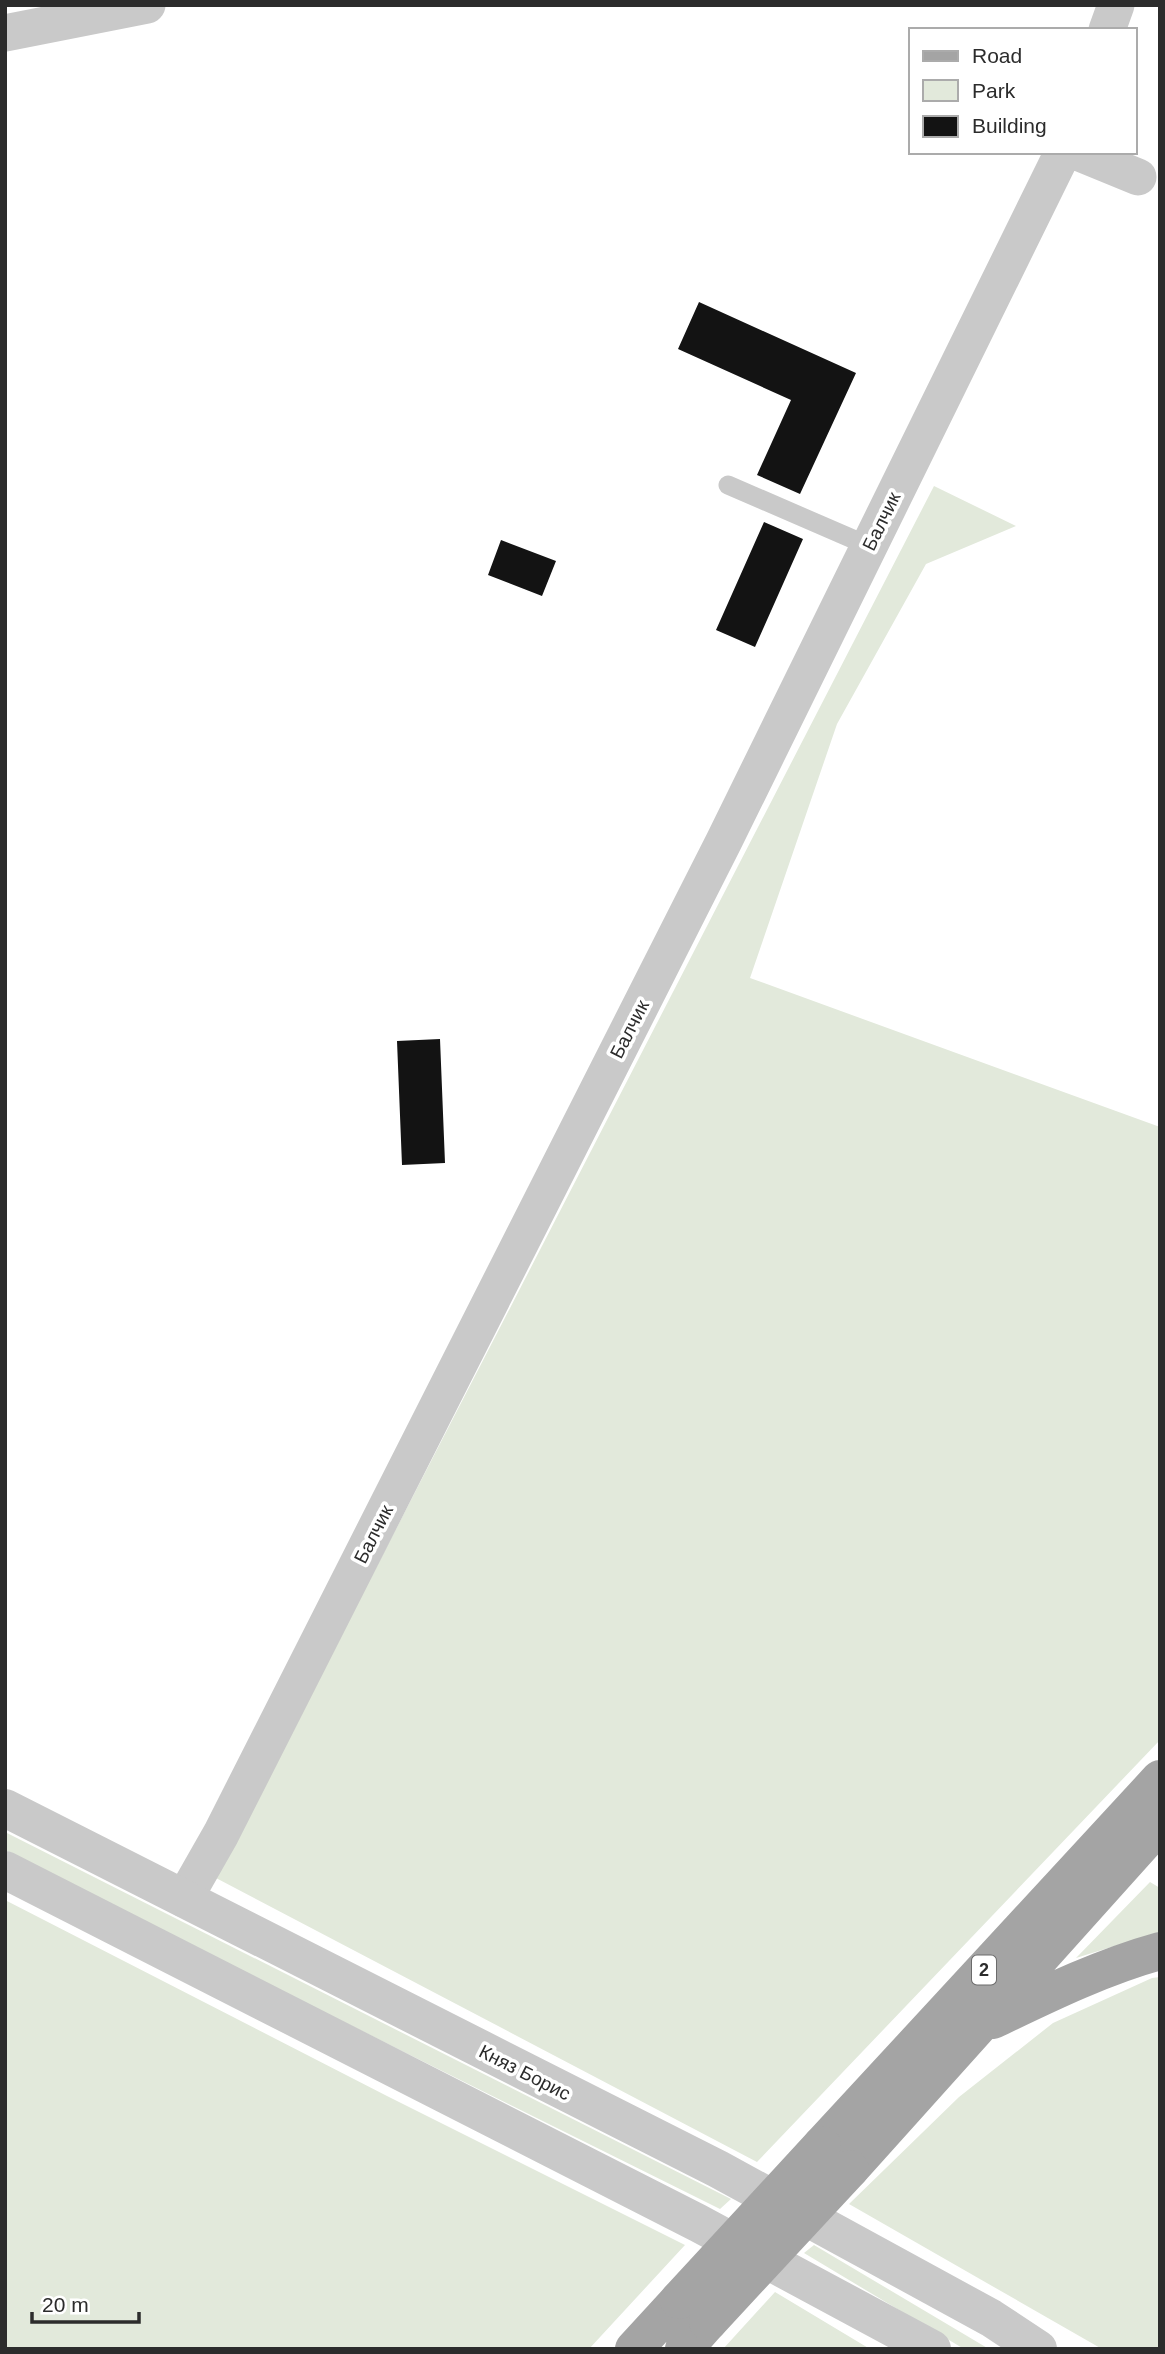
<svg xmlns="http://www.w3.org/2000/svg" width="1165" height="2354" font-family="Arial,sans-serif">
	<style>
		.green { fill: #e2e9db }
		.building { fill: #131313 }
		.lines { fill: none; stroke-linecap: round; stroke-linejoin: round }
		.service { stroke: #c9c9c9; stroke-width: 19 }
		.minor { stroke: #c9c9c9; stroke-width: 37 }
		.tertiary { stroke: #c9c9c9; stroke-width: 38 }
		.primary { stroke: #a4a4a4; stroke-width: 38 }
		.primary-bridge { stroke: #a4a4a4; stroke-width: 38 }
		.labels { text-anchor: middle; stroke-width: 7; stroke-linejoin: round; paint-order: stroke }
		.shield { fill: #fff; stroke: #6b6b6b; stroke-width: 2 }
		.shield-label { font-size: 18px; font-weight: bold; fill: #2c2c2c }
		.street-label { font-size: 19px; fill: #2c2c2c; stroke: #fff }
	</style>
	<rect width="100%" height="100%" fill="#fff"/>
	<path class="green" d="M934,486L1016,526L926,564L837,724L750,978L1160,1127V1740L757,2162L216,1878Z
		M5,1832L731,2199L720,2209L233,1967L5,1850Z
		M1150,1882L1160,1888V1932L1076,1958Z
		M5,1900L387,2096L685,2245L589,2349H5Z
		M1160,1977V2349H1102L849,2204L959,2097L1053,2023L1152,1978Z
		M814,2245L989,2349H964L804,2253Z
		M775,2292L870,2349H723Z"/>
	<path class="building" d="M699,302L856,373L800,494L757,475L791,400L678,349Z
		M764,522L803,539L755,647L716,630Z
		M501,540L556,561L542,596L488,575Z
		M440,1039L445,1163L402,1165L397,1041Z"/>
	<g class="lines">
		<path class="service" d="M728,485L869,546"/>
		<path class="minor" d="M1107,30L1116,5
			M5,33L147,5
			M1077,152L1138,177
			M184,1899L221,1834L724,841L1063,152"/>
		<path class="tertiary" d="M5,1808L718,2169L991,2318L1038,2349
			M5,1870L698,2223L932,2349"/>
		<path class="primary" d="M993,2020C1047,1994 1102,1967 1160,1951
			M822,2145L1160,1779
			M850,2169L1160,1824
			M634,2349L679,2300
			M684,2349L708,2322"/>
		<path class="primary-bridge" d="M679,2300L822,2145
			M708,2322L850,2169"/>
	</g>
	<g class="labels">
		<rect class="shield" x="972" y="1955.5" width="24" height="29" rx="5"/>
		<g class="shield-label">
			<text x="984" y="1976">2</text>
		</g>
		<g class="street-label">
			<text transform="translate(881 521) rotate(-64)" y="7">Балчик</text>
			<text transform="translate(629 1029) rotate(-63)" y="7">Балчик</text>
			<text transform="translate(373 1534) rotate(-63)" y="7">Балчик</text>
			<text transform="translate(525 2072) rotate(27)" y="7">Княз Борис</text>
		</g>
	</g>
	<rect width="1165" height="2354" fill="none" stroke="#2c2c2c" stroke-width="14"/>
	<rect x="909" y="28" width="228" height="126" fill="#ffffff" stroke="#ababab" stroke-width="2"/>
	<rect x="923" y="51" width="35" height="10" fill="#a4a4a4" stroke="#ababab" stroke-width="2"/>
	<text x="972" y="63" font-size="21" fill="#2c2c2c">Road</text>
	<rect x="923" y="80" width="35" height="21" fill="#e2e9db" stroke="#ababab" stroke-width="2"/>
	<text x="972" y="98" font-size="21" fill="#2c2c2c">Park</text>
	<rect x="923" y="116" width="35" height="21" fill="#131313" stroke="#ababab" stroke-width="2"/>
	<text x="972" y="133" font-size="21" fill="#2c2c2c">Building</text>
	<path d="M32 2312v10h107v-10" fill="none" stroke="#2c2c2c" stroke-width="3.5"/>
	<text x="42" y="2312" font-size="21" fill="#2c2c2c" stroke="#ffffff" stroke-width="5" paint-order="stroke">20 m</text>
</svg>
